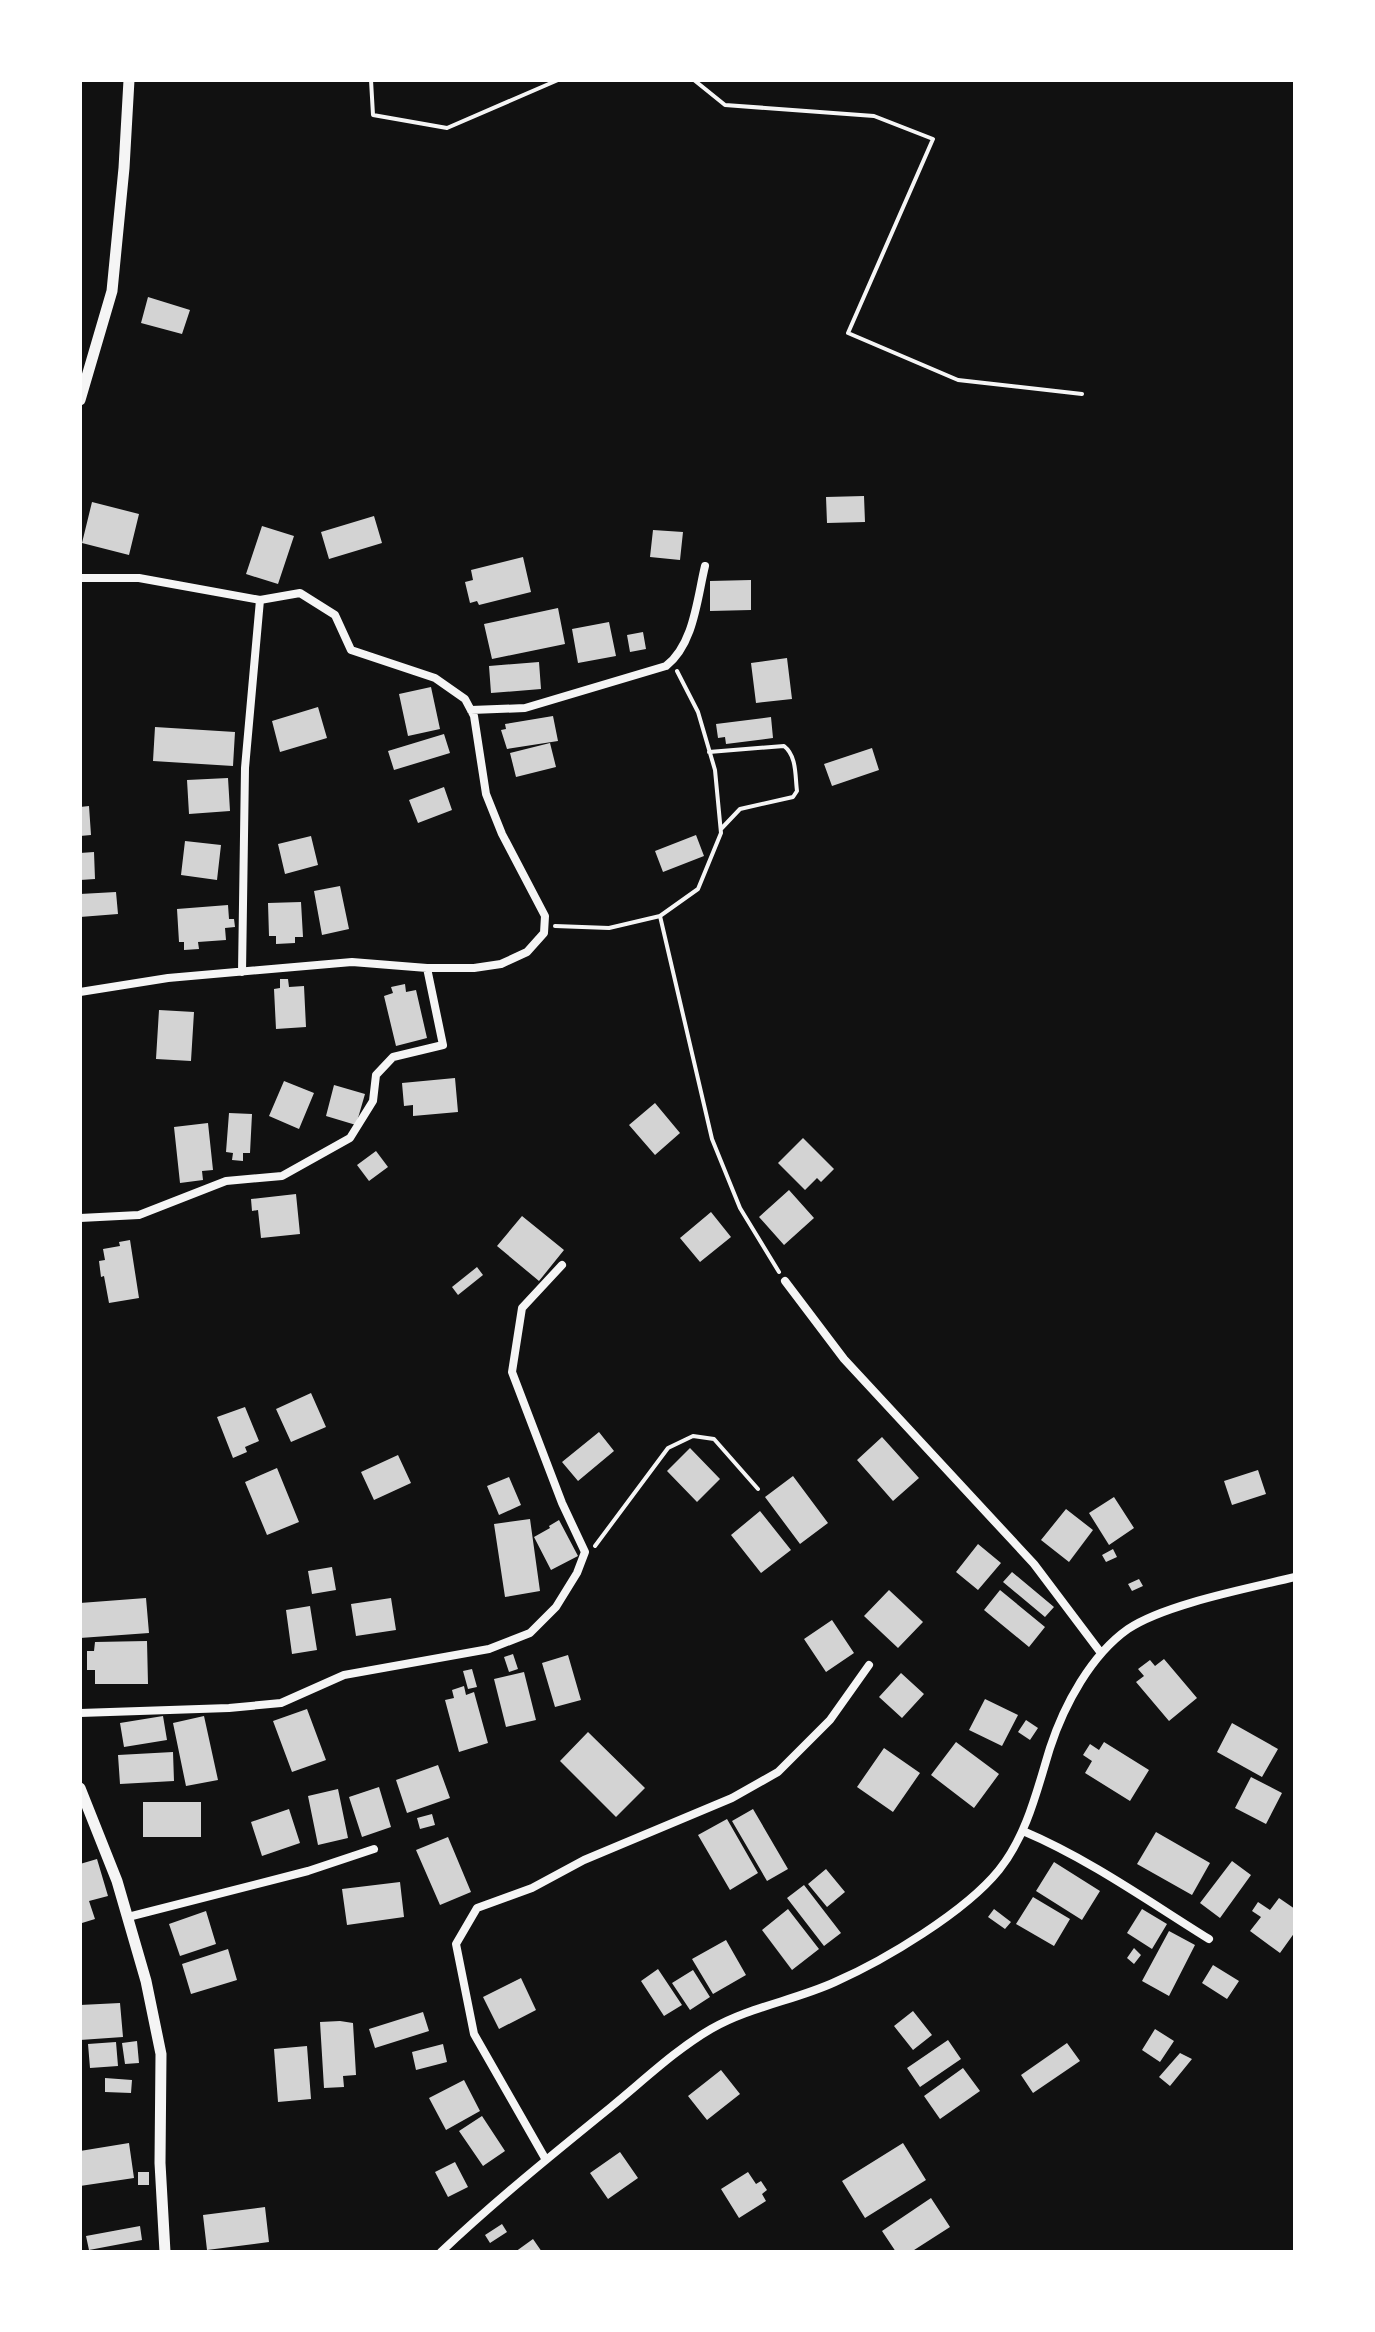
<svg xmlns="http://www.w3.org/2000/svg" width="1375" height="2332" font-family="'Sofia Sans Condensed',sans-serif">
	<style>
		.building { fill: #d3d3d3 }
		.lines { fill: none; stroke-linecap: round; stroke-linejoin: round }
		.path { stroke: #f5f5f5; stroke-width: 4 }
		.minor { stroke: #f5f5f5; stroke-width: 8 }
		.tertiary { stroke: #f5f5f5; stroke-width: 11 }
	</style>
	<rect width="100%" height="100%" fill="#111"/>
	<path class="building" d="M148,297L190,310L182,334L141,323Z
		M864,496L865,522L827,523L826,497Z
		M92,502L139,514L129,555L82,543Z
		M374,516L382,543L329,559L321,532Z
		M262,526L294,536L278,584L246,574Z
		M653,530L683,532L680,560L650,557Z
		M523,557L531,592L479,605L477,601L470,603L465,582L473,580L471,570Z
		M751,580V610L710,611V581Z
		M558,608L565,644L492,659L484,624Z
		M609,622L616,656L578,663L572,629Z
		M643,632L646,649L630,652L627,635Z
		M787,658L792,699L756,703L751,663Z
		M539,662L541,689L491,693L489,666Z
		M431,687L440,729L408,736L399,694Z
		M318,707L327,738L280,752L272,721Z
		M553,716L558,741L507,749L501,730L506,729L505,724Z
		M771,717L773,738L726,744L725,737L718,738L716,724Z
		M155,727L235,732L233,766L153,761Z
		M444,734L450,753L394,770L388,751Z
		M550,743L556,767L516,777L510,753Z
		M872,748L879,770L832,786L824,764Z
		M228,778L230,811L189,814L187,780Z
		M444,787L452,810L418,823L409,800Z
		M89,806L91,835L80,836V807Z
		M696,835L704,856L663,872L655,851Z
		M311,836L318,865L285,874L278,844Z
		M185,841L221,845L217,880L181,875Z
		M94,852L95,879L80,880V853Z
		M340,886L349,929L322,935L314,891Z
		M116,892L118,914L80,917V894Z
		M301,902L303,937H295V943L276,944V936H269L268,903Z
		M228,905L229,919H234L235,927L225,928L226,940L198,942L199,949L184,950V942H179L177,909Z
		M280,979H288L289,987L304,986L306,1027L276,1029L274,989L280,988Z
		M405,984L406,992L416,990L427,1038L396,1046L384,996L393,993L391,987Z
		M159,1010L194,1012L191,1061L156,1059Z
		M455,1078L458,1112L413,1116V1105L404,1106L402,1083Z
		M284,1081L314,1093L299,1129L269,1116Z
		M334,1085L365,1094L356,1125L326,1116Z
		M655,1103L680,1133L655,1155L629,1125Z
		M229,1113L252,1114L250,1153H243V1161L232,1160L233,1153L226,1152Z
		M208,1123L213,1170L202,1171L203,1180L180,1183L174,1127Z
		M803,1138L834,1169L821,1182L817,1178L805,1190L778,1163Z
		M376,1151L388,1167L369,1181L357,1165Z
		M789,1190L814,1218L784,1245L759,1217Z
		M296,1194L300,1234L261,1238L258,1210L252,1211L251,1199Z
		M711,1212L731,1237L700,1262L680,1238Z
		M522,1216L564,1250L539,1281L497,1246Z
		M130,1240L139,1298L109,1303L104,1276L101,1277L99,1261L105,1260L103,1249L120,1246L119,1242Z
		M477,1267L483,1275L458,1295L452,1287Z
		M311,1393L326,1427L291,1442L276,1409Z
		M245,1407L259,1441L245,1447L247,1452L233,1458L217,1417Z
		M599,1432L614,1451L578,1481L562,1462Z
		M882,1437L919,1478L893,1501L857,1460Z
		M690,1448L720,1479L697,1502L667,1471Z
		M398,1455L411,1483L374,1500L361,1472Z
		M277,1468L299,1522L267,1535L245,1482Z
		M1258,1470L1266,1494L1232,1505L1224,1481Z
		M793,1476L828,1523L800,1544L765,1497Z
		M509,1477L521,1505L499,1515L487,1486Z
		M1114,1497L1134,1528L1109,1545L1089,1513Z
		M1066,1509L1093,1530L1069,1562L1041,1540Z
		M760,1511L791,1550L761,1573L731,1535Z
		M530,1519L540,1591L505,1597L494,1524Z
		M559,1520L578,1556L551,1570L534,1537L550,1528L549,1526Z
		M978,1544L1001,1563L978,1590L956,1572Z
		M1113,1549L1117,1557L1106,1562L1102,1555Z
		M332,1567L336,1590L312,1594L308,1571Z
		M1012,1572L1054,1607L1045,1617L1003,1582Z
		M1139,1579L1143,1586L1132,1591L1128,1584Z
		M889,1590L923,1622L898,1648L864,1616Z
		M1000,1590L1045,1627L1029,1647L984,1610Z
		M146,1598L149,1633L80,1638V1603Z
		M391,1598L396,1630L356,1636L351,1604Z
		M310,1606L317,1650L292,1654L286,1610Z
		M832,1620L854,1653L826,1672L804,1639Z
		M147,1641L148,1684H95V1670H87V1651H94L95,1642Z
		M513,1654L518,1669L509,1672L504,1657Z
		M568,1655L581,1700L555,1707L542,1663Z
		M1164,1659L1197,1698L1169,1721L1136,1682L1144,1676L1138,1669L1150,1660L1155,1666Z
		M472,1669L477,1687L468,1689L463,1671Z
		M524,1672L536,1720L506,1727L494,1679Z
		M901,1673L924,1694L902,1718L879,1697Z
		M464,1686L466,1695L474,1692L488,1743L459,1752L445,1700L454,1698L452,1690Z
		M985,1699L1018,1715L1002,1746L969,1730Z
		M307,1709L326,1760L292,1772L273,1721Z
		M163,1716L167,1740L124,1747L120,1723Z
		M204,1716L218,1780L186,1786L173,1723Z
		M1026,1720L1038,1728L1030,1740L1018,1732Z
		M1232,1723L1278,1749L1262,1777L1217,1752Z
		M588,1732L645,1788L616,1817L560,1761Z
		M956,1742L999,1774L974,1808L931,1775Z
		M1104,1742L1149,1770L1130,1801L1085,1773L1092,1761L1083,1755L1090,1744L1099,1750Z
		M884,1748L920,1773L893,1812L857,1787Z
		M173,1752L174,1781L120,1784L118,1755Z
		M438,1765L450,1798L407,1813L396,1780Z
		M1251,1777L1282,1793L1266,1824L1235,1808Z
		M379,1787L391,1827L362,1837L349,1797Z
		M338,1789L348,1838L318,1845L308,1796Z
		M143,1802H201V1837H143Z
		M289,1809L300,1843L262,1856L251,1822Z
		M753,1809L788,1869L767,1881L732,1821Z
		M432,1814L435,1825L420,1829L417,1818Z
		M727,1819L758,1873L730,1890L698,1835Z
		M1156,1832L1210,1863L1192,1895L1137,1864Z
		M448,1837L471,1892L440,1905L416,1850Z
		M97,1859L108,1896L89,1901L95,1919L82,1923L80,1864Z
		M1232,1861L1251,1875L1220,1918L1200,1903Z
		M1054,1862L1100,1891L1082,1920L1036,1891Z
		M826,1869L845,1892L827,1907L808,1884Z
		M400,1882L404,1917L347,1925L342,1889Z
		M804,1885L841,1933L824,1946L787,1898Z
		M1033,1897L1070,1919L1054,1946L1016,1924Z
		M1279,1898L1295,1909V1932L1280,1953L1250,1931L1261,1917L1252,1911L1258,1902L1270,1910Z
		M788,1909L819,1949L792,1970L762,1930Z
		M994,1909L1011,1922L1005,1929L988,1917Z
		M1142,1909L1167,1924L1152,1949L1127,1933Z
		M206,1911L216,1944L180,1956L169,1924Z
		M1169,1931L1195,1945L1169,1996L1142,1981Z
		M726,1940L746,1975L713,1994L692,1959Z
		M1134,1948L1141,1955L1134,1964L1127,1958Z
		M228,1949L237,1980L191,1994L182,1964Z
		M1213,1965L1239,1981L1227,1999L1202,1983Z
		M658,1969L682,2005L664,2016L641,1981Z
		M693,1970L710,1997L690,2010L672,1983Z
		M521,1978L536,2010L499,2029L483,1997Z
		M120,2003L123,2037L80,2040V2005Z
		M913,2011L932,2035L913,2050L894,2026Z
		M423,2012L429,2031L375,2048L369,2029Z
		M340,2021L353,2023L356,2075L343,2076L344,2087L324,2088L320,2022Z
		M1155,2029L1174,2041L1160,2062L1142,2050Z
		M948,2040L961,2059L920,2087L907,2068Z
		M137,2041L139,2063L125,2064L122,2043Z
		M116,2042L118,2066L90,2068L88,2044Z
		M1067,2043L1080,2061L1033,2093L1021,2075Z
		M443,2044L447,2062L416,2070L412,2052Z
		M307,2046L311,2099L278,2102L274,2049Z
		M1180,2053L1192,2059L1170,2086L1159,2077Z
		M963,2068L980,2091L940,2119L924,2096Z
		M721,2070L740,2094L707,2120L688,2096Z
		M105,2078L132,2080L131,2093L105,2092Z
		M464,2080L480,2111L446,2130L429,2098Z
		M482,2116L505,2151L483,2166L459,2131Z
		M129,2143L134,2178L80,2186V2151Z
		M903,2143L926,2180L865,2218L842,2181Z
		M620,2152L638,2178L608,2199L590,2173Z
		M455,2162L468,2187L448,2197L435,2172Z
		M138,2172H149V2185H138Z
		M748,2172L756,2184L761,2181L767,2190L762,2194L766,2201L739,2218L721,2189Z
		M931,2198L950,2227L911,2252H896L882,2231Z
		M265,2207L269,2242L207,2250L203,2215Z
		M502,2224L507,2232L490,2243L485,2235Z
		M140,2226L142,2240L89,2250L86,2236Z
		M533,2239L542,2252H515Z"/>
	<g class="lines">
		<path class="path" d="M371,80L373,115L447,128L558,80
			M694,80L725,105L874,116L933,139L848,333L958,380L1082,394
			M709,752L784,746C797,756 795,776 797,791L793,797L740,809L721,829
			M660,916L712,1139L740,1208L779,1272
			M555,926L609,928L660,916L698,889L721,833L715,770L698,712L677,671
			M595,1546L668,1448L693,1436L714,1439L758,1489"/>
		<path class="minor" d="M80,578H139L260,600L300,593L335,615L351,650L435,678L465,699L474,716L486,794L502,834L545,916L544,933L527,952L501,964L474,968H427L352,962L168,978L80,992
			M471,710L525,708L666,666C694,644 697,599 705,566
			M242,972L245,768L260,600
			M80,1218L139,1215L226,1181L282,1176L350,1138L373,1101L376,1075L393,1057L443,1045L427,968
			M785,1281L844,1359L1034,1564L1101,1653
			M80,1713L229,1708L281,1703L344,1675L489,1649L530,1633L556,1607L577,1573L585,1552L562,1503L512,1372L522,1308L562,1265
			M1023,1831C1089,1859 1148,1901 1209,1939
			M128,1917L308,1871L374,1849
			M546,2160L474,2034L456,1944L477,1908L532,1888L584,1860L732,1798L778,1772L830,1720L869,1665
			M441,2252C495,2201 553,2154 611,2107C643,2081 675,2050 711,2029C749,2007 796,2000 835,1982C885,1960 965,1912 999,1870C1027,1835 1037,1790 1050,1748C1064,1705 1091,1655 1128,1629C1165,1604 1250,1588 1295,1577"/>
		<path class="tertiary" d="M80,400L112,291L124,168L129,80
			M80,1788L117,1881L146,1981L161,2054L160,2163L165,2252"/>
	</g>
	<rect width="1375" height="2332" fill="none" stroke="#ffffff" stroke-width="164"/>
</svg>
